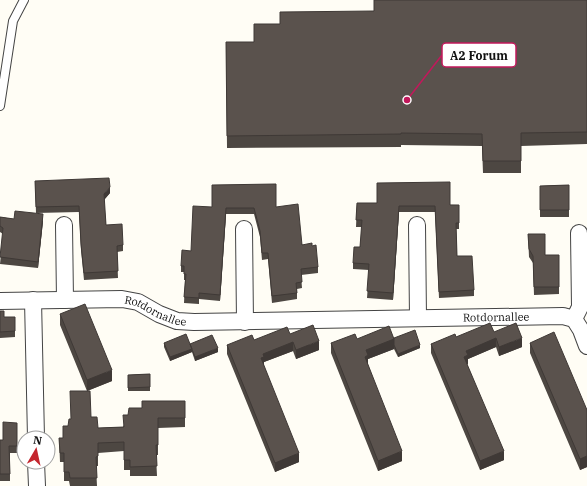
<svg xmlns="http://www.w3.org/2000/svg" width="587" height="486" font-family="'IBM Plex Serif',serif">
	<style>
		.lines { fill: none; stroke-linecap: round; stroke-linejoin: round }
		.lane-casing { stroke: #444; stroke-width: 10 }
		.street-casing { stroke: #444; stroke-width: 18 }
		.lane { stroke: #fff; stroke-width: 8 }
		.street { stroke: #fff; stroke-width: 16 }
		.wall { fill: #4d4742 }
		.shaded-wall { fill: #3f3936 }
		.building { fill: #5a524d; stroke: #3f3936 }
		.labels { text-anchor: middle; stroke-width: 4; stroke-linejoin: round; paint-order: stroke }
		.street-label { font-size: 11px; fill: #111; stroke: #fff }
		.leader { fill: none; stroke: #c2185b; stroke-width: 1.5 }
		.callout-dot { fill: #c2185b; stroke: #fff; stroke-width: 1.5 }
		.callout { fill: #fff; stroke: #c2185b; stroke-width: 1.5 }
		.callout-label { font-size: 12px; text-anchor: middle; font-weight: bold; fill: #111 }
	</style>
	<rect width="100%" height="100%" fill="#fffdf5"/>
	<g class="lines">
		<defs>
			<path id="lane" d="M0,106L13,21L24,0"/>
			<g id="street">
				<path d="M64,225L65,300"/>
				<path d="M417,225L418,318"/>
				<path d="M244,229L245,322"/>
				<path d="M33,300L36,438"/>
				<path id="s1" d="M0,301L122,299L138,302L159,314L177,321L194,322L563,316L574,319L581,330L587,346"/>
				<path d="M574,319L580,307L579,233"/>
				<path d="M36,462L37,486"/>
			</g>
		</defs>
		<use href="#lane" class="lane-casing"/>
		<use href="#street" class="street-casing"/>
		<use href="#lane" class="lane"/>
		<use href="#street" class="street"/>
	</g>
	<path class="wall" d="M587,0V144L521,146V173H483L482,146L401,145V147L227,148L226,42H254L280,24L374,11Z
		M35,181L110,193L104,200L106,225L123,245V251L117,252L118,278L84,280L81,250L79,212L36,213Z
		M569,185V217H540V186Z
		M357,203L459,205V229H456L457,256L474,290V296L439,298L435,212H399L393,300L367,298L369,270L353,269V263L360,247L362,227H356Z
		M212,207H276L318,267V273L301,275L302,288L297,289V299L272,303L268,259L262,260L260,237L254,214H226L220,301L199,299V304L184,303L185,280H184V272H181V266L191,251Z
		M0,217L14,219L43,221L38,268L0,264L3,234L0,232Z
		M528,234L545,255H559V294L534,295L533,263L529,257Z
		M0,311L4,317H15V337L0,338Z
		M60,314L112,381L87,391L60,325Z
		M494,332L522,347L499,356L496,347L468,359L467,364L504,460L480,470L431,353V344L456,337Z
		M290,334L319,350L296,359L293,351L264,362V366L299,462L275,472L227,354V345Z
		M394,338L420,348L398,357L394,349L368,359V365L402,461L378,471L331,353V343Z
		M164,343L190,344L218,352L195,361L192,352L170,361L164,347Z
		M530,343L587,410V467L580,470L530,353Z
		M150,374V391H128V375Z
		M185,401V427L158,428V455H156L157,476H130V470H124V451L98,453V466H96L97,486H70L69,481H64V462H60L59,438H63L68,426L91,417L98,428L123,427L128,415L142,408Z
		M17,423V453H10V481H0V440H3Z"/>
	<path class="shaded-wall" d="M110,187V193L104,200V194Z
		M399,206V212L393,300V293Z
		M226,208V214L220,301V295Z
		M43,214V221L38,268V262Z
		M496,338V347L468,359V364L464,366V357L466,351Z
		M522,338V347L499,356V347Z
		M394,339V349L368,359V365L365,367V357L366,350Z
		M319,341V350L296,359V350Z
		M293,342V351L264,362V366L261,367V358L263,354Z
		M420,345V348L398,357V354Z
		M218,348V352L195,361V357Z
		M192,349V352L170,361V357Z
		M112,370V381L87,391V380Z
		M402,451V461L378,471V461Z
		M504,451V460L480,470V461Z
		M299,453V462L275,472V463Z
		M587,456V467L580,470V459Z"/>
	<path class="building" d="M374,0H587V132L521,133V161H483L482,134L401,133V134L227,136L226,42H254V24H280V12L374,11Z
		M109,178L110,187L104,194L106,225L122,224L123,245L117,246L118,271L84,273L81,244L79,206L36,207L35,181Z
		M450,182V205H459V223H456L457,256H472L474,290L439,292L435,206H399L393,293L367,291L369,264L353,263L354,247H360L362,220H356L357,203H377V183Z
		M276,184V207L298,204L302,245L312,243V246L316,245L318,267L301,269L302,282L296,283L297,293L272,296L268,253H262L260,231L254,208H226L220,295L199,293V298L184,297L186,274H184V266H181L182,250L191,251L193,206L212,207V185Z
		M569,185V210H540V186Z
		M15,211L43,214L38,262L0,257L3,228L0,226V217L14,219Z
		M528,234H545V255H559V287H534L533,256L529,249Z
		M85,304L112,370L87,380L60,314Z
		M0,311H4V317H15V331L0,332Z
		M490,323L494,332L516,323L522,338L499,347L496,338L466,351L468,355L464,357L504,451L480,461L431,344L455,334L456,337Z
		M313,325L319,341L296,350L293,342L263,354L264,357L261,358L299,453L275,463L227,345L252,335L254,340L287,327L290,334Z
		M389,326L394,339L366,350L368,355L365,357L402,451L378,461L331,343L355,334L357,339Z
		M415,330L420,345L398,354L394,345V338Z
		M554,332L587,410V456L580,459L530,343Z
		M186,334L192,349L170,357L164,343Z
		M212,335L218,348L195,357L190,344Z
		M150,374V387L128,388V375Z
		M70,391H90L91,417H97L98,428L124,427L123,415H128L129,408H142V401H185V418H158V445H156L157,466L130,467V460H124V442L98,443V456L96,457L97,478H70L69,472H64V453H60L59,438H63V426H68L69,419H71Z
		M3,422L17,423V446H9L10,474H0V440H3Z"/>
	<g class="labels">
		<g class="street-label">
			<text dy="4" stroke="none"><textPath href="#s1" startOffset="158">Rotdornallee</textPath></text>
			<text dy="4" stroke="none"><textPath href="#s1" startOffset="501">Rotdornallee</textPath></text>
		</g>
	</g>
	<path class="leader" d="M407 100L442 55"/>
	<circle class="callout-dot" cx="407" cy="100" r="4"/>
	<rect class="callout" x="442" y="43" width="74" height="24" rx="4"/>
	<g class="callout-label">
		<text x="479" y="60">A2 Forum</text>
	</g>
	<g transform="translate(36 450) rotate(9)"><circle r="19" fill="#ffffff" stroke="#a0a0a0"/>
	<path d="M0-3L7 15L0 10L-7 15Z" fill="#c4262e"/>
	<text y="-6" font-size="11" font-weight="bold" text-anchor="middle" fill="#111111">N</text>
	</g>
</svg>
